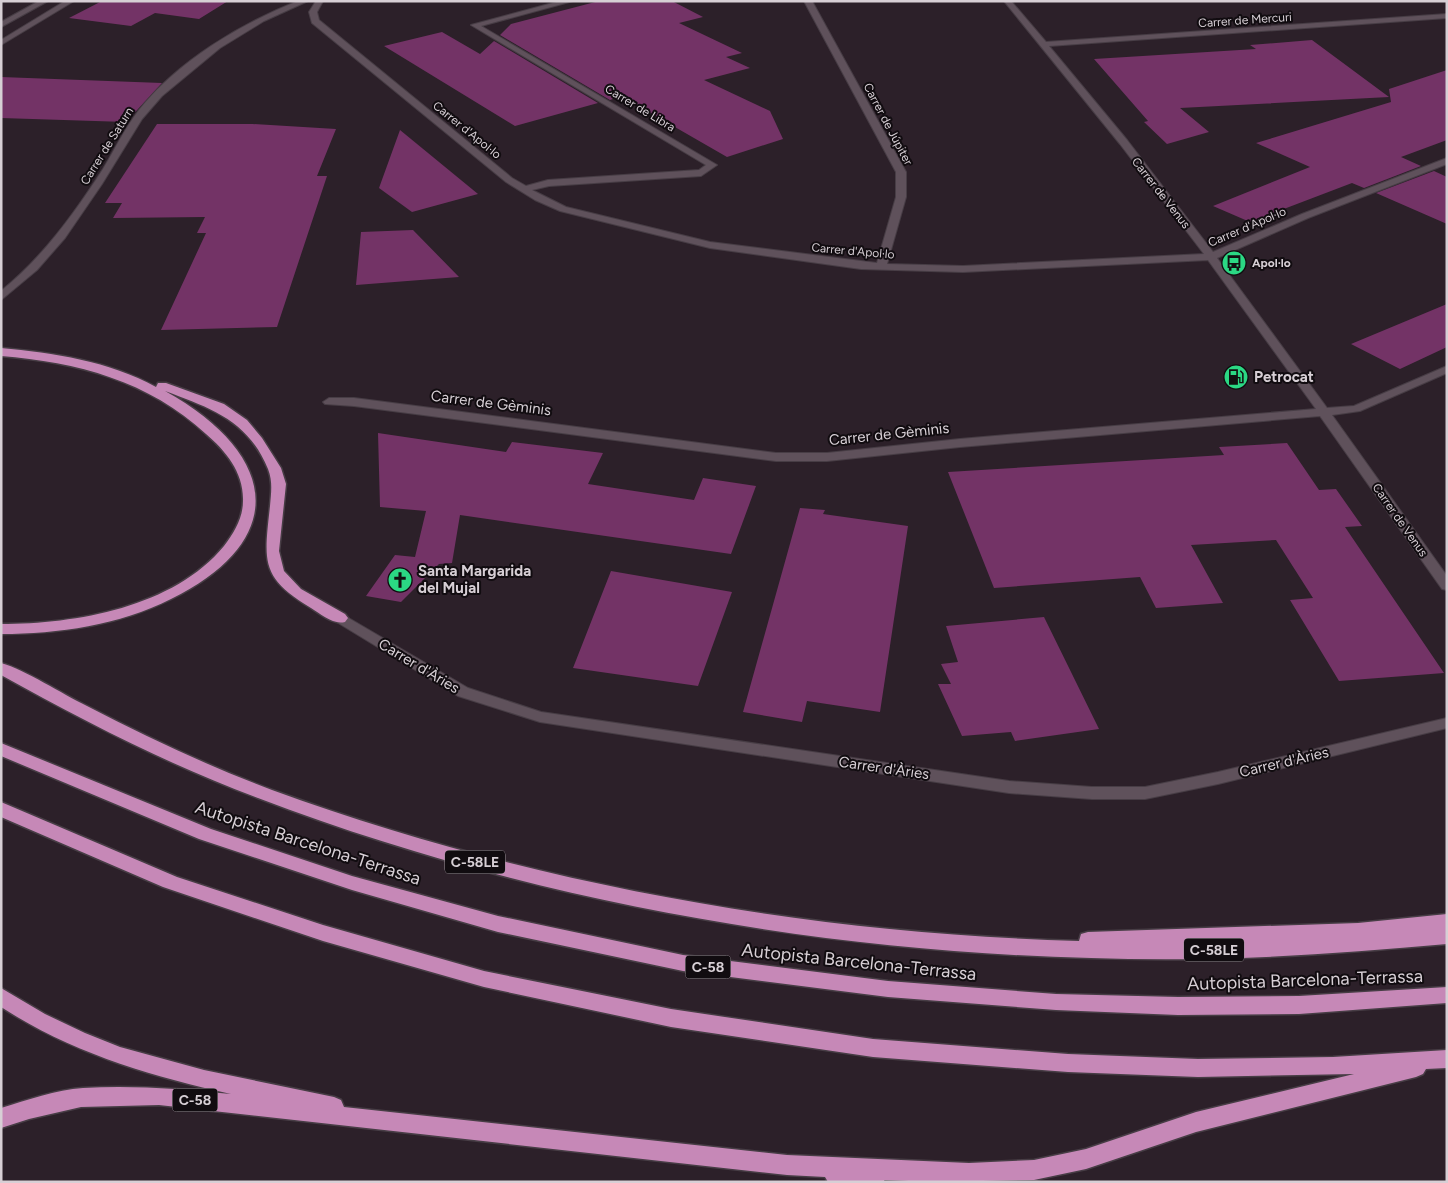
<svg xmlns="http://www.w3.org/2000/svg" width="1448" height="1183" font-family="Figtree,sans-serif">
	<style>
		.building { fill: #733366 }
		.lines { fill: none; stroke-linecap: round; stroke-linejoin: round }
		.minor-casing { stroke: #473d45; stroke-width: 2 }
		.secondary-casing { stroke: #473d45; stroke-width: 2 }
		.motorway-casing { stroke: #473d45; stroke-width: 3 }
		.minor { fill: #5f515b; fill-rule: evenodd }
		.secondary { fill: #5f515b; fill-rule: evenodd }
		.motorway { fill: #c688b7; fill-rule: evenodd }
		.labels { text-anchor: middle; stroke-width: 4; stroke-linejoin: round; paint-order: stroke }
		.far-street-label { font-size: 12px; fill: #d7cfd5; stroke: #110c10 }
		.far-poi-label { font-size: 12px; font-weight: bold; fill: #d7cfd5; stroke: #110c10; text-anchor: start }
		.shield { fill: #110c10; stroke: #9c949a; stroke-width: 1 }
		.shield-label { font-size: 14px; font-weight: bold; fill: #d7cfd5 }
		.poi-label { font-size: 15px; font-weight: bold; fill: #d7cfd5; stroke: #110c10; text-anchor: start }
		.street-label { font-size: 15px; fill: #d7cfd5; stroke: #110c10 }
		.near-street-label { font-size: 18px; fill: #d7cfd5; stroke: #110c10 }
	</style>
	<rect width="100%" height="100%" fill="#2c2029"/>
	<path class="building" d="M102,1H228L199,19L155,13L131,26L69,18Z
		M599,1H672L703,17L679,23L742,53L726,57L750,68L704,80L770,111L783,139L727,157L621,96L610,100L500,35L511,24Z
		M442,32L480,54L494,41L598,103L515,126L384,46Z
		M1312,40L1389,97L1180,108L1209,132L1167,144L1144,122L1148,121L1094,59L1256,49L1250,45Z
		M1447,70V140L1401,157L1421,166L1364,188L1352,183L1250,222L1213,206L1310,167L1256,143L1391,102L1389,89Z
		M1,77L162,83L126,122L1,118Z
		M157,124H252L336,129L317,176H327L277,327L161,330L206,233H197L205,217L113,218L122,203H105Z
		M400,130L478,194L412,212L379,188Z
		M1434,171L1447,177V224L1376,193Z
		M413,230L459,277L356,285L361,232Z
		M1447,304V347L1400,369L1351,344Z
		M378,433L506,452L512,442L603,453L588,484L694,500L703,478L756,486L731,554L460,515L452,563L439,564L401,602L366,596L395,555L415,557L426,511L380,507Z
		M1287,443L1319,490L1336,489L1362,526L1345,527L1444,673L1339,681L1290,600L1313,598L1276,540L1191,545L1223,603L1156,608L1140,577L994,588L948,472L1224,455L1219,447Z
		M800,508L825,510L823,514L908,526L880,712L807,701L802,722L743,712Z
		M611,571L732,592L698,686L573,668Z
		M1044,617L1099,729L1015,741L1011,732L962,736L938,684H951L941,664L958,662L946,626Z"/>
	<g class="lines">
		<defs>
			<path id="minor" d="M298,1H308L264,21L220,48L162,96L142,119L102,184L65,238L37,270L1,300V291C43,257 74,214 103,169C115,149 125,128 139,110C178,61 240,24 298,1Z
				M316,1H323L317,12L319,20L512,178L526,186L548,180L699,170L706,165L471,25L560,1H573L481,26L717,165L701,176L549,186L532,190L566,207L710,242L877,263L896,197V172L804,1H812L906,172V197L887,264L963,266L1204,254L1120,144L1004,1H1011L1046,42L1447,14V18L1049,46L1127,140L1213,252L1302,214L1447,158V164L1308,218L1217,258L1327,408L1354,406L1447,366V373L1360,411L1332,415L1447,576V590L1442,589L1320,416L960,447L827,461H776L354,406L325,404L323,402L329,398H354L776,453H827L960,439L1316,409L1208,260L963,272L861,269L710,248L560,211L535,200L506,182L312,23L309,12Z
				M340,613L468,688L541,712L1009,781L1092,787H1145L1218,772L1447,718V728L1218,784L1145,799H1092L1009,793L540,722L458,696L335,621L333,618Z"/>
			<path id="secondary" d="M39,1H48L1,27V22Z
				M65,1H74L1,45V40Z"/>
			<path id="motorway" d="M1,348C54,353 109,361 156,387L158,383H166L224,404L247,420L262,438L281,468L286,484L279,551L284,571L301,589L345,614L348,618L345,622C333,625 321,614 311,608C260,577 264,562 270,506C271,493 273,482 268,469C248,420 210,408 165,391C275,452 294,538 171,599C119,625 59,634 1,634V624C76,624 174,607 224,546C234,533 243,518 243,501C244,473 226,451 206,434C149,381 77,362 1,356Z
				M1,663C26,670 62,694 87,706C147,737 208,766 272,790C529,884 805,933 1079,941L1081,934L1088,932L1358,923L1447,914V944C1365,951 1282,958 1200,959C883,963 554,911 258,798C169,765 84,721 1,675Z
				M1,743L211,829L352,876L498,916L683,955L888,981L1056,994L1178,997L1299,996L1447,987V1003L1299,1014L1178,1015L1056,1010L888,997L683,971L498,932L352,890L199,839L1,756Z
				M1,802L177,877L323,925L484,971L671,1009L873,1039L1068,1054L1198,1059L1333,1057L1447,1050V1068L1426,1069L1423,1074L1416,1077L1196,1132L1086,1169L1034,1180L934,1182L884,1180L885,1182H828L825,1177L787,1175L159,1105L81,1107L29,1119L1,1128V1108C27,1100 56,1090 83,1088C133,1085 182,1089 231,1094C150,1076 72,1053 1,1007V988L45,1014L85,1033L120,1047L204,1070L334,1097L341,1100L344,1107L787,1155L969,1163L1034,1160L1086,1149L1196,1112L1354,1074L1198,1077L1068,1072L873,1057L671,1027L484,987L323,941L163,887L1,817Z"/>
		</defs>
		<use href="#minor" class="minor-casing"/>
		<use href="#secondary" class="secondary-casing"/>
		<use href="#motorway" class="motorway-casing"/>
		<use href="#minor" class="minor"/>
		<use href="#secondary" class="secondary"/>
		<use href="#motorway" class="motorway"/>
	</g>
	<defs>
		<symbol id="bus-disc" viewBox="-11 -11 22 22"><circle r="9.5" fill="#2bd884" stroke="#110c10"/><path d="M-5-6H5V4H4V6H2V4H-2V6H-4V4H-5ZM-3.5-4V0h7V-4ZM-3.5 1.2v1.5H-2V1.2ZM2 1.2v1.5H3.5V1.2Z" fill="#111"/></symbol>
		<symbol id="fuel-disc" viewBox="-11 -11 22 22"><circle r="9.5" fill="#2bd884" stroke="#110c10"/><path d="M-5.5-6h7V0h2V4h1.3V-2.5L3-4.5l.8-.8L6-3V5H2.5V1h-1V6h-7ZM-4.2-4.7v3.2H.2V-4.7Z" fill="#111"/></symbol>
		<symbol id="church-disc" viewBox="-11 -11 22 22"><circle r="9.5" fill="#2bd884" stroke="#110c10"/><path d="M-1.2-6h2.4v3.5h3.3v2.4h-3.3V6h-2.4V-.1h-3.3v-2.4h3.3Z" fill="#111"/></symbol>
	</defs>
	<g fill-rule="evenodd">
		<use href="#bus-disc" x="1220" y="249" width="28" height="28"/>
		<use href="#fuel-disc" x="1222" y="363" width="28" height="28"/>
		<use href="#church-disc" x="386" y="566" width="28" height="28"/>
	</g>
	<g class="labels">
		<g class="far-street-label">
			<text transform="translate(1245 20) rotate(-4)" y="4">Carrer de Mercuri</text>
			<text transform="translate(640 108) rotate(31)" y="4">Carrer de Libra</text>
			<text transform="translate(888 124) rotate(62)" y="4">Carrer de Júpiter</text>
			<text transform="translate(467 130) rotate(39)" y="4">Carrer d'Apol·lo</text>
			<text transform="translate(107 146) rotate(-58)" y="4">Carrer de Saturn</text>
			<text transform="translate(1161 193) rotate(52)" y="4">Carrer de Venus</text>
			<text transform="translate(1247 227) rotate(-23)" y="4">Carrer d'Apol·lo</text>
			<text transform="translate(853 251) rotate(5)" y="4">Carrer d'Apol·lo</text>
			<text transform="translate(1400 520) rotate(55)" y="4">Carrer de Venus</text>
		</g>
		<g class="far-poi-label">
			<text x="1252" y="267">Apol·lo</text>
		</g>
		<g class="shield">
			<rect x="445" y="850.5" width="60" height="23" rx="4"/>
			<rect x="1184" y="938.5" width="60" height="23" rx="4"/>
			<rect x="685.5" y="955.5" width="45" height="23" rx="4"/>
			<rect x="172.5" y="1088.5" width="45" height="23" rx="4"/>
		</g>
		<g class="shield-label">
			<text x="475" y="867">C-58LE</text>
			<text x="1214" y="955">C-58LE</text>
			<text x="708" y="972">C-58</text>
			<text x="195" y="1105">C-58</text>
		</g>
		<g class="poi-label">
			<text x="1254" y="382">Petrocat</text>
			<text x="418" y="576">Santa Margarida<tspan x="418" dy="17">del Mujal</tspan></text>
		</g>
		<g class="street-label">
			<text transform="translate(491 403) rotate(7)" y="5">Carrer de Gèminis</text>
			<text transform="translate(889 434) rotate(-6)" y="5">Carrer de Gèminis</text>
			<text transform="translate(419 666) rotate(31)" y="5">Carrer d'Àries</text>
			<text transform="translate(1284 762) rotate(-13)" y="5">Carrer d'Àries</text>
			<text transform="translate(884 768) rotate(8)" y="5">Carrer d'Àries</text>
		</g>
		<g class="near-street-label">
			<text transform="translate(308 843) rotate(18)" y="6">Autopista Barcelona-Terrassa</text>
			<text transform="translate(859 962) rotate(6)" y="6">Autopista Barcelona-Terrassa</text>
			<text transform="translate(1305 980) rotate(-2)" y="6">Autopista Barcelona-Terrassa</text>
		</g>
	</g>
	<rect width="1448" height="1183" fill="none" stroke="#d7cfd5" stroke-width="5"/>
</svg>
